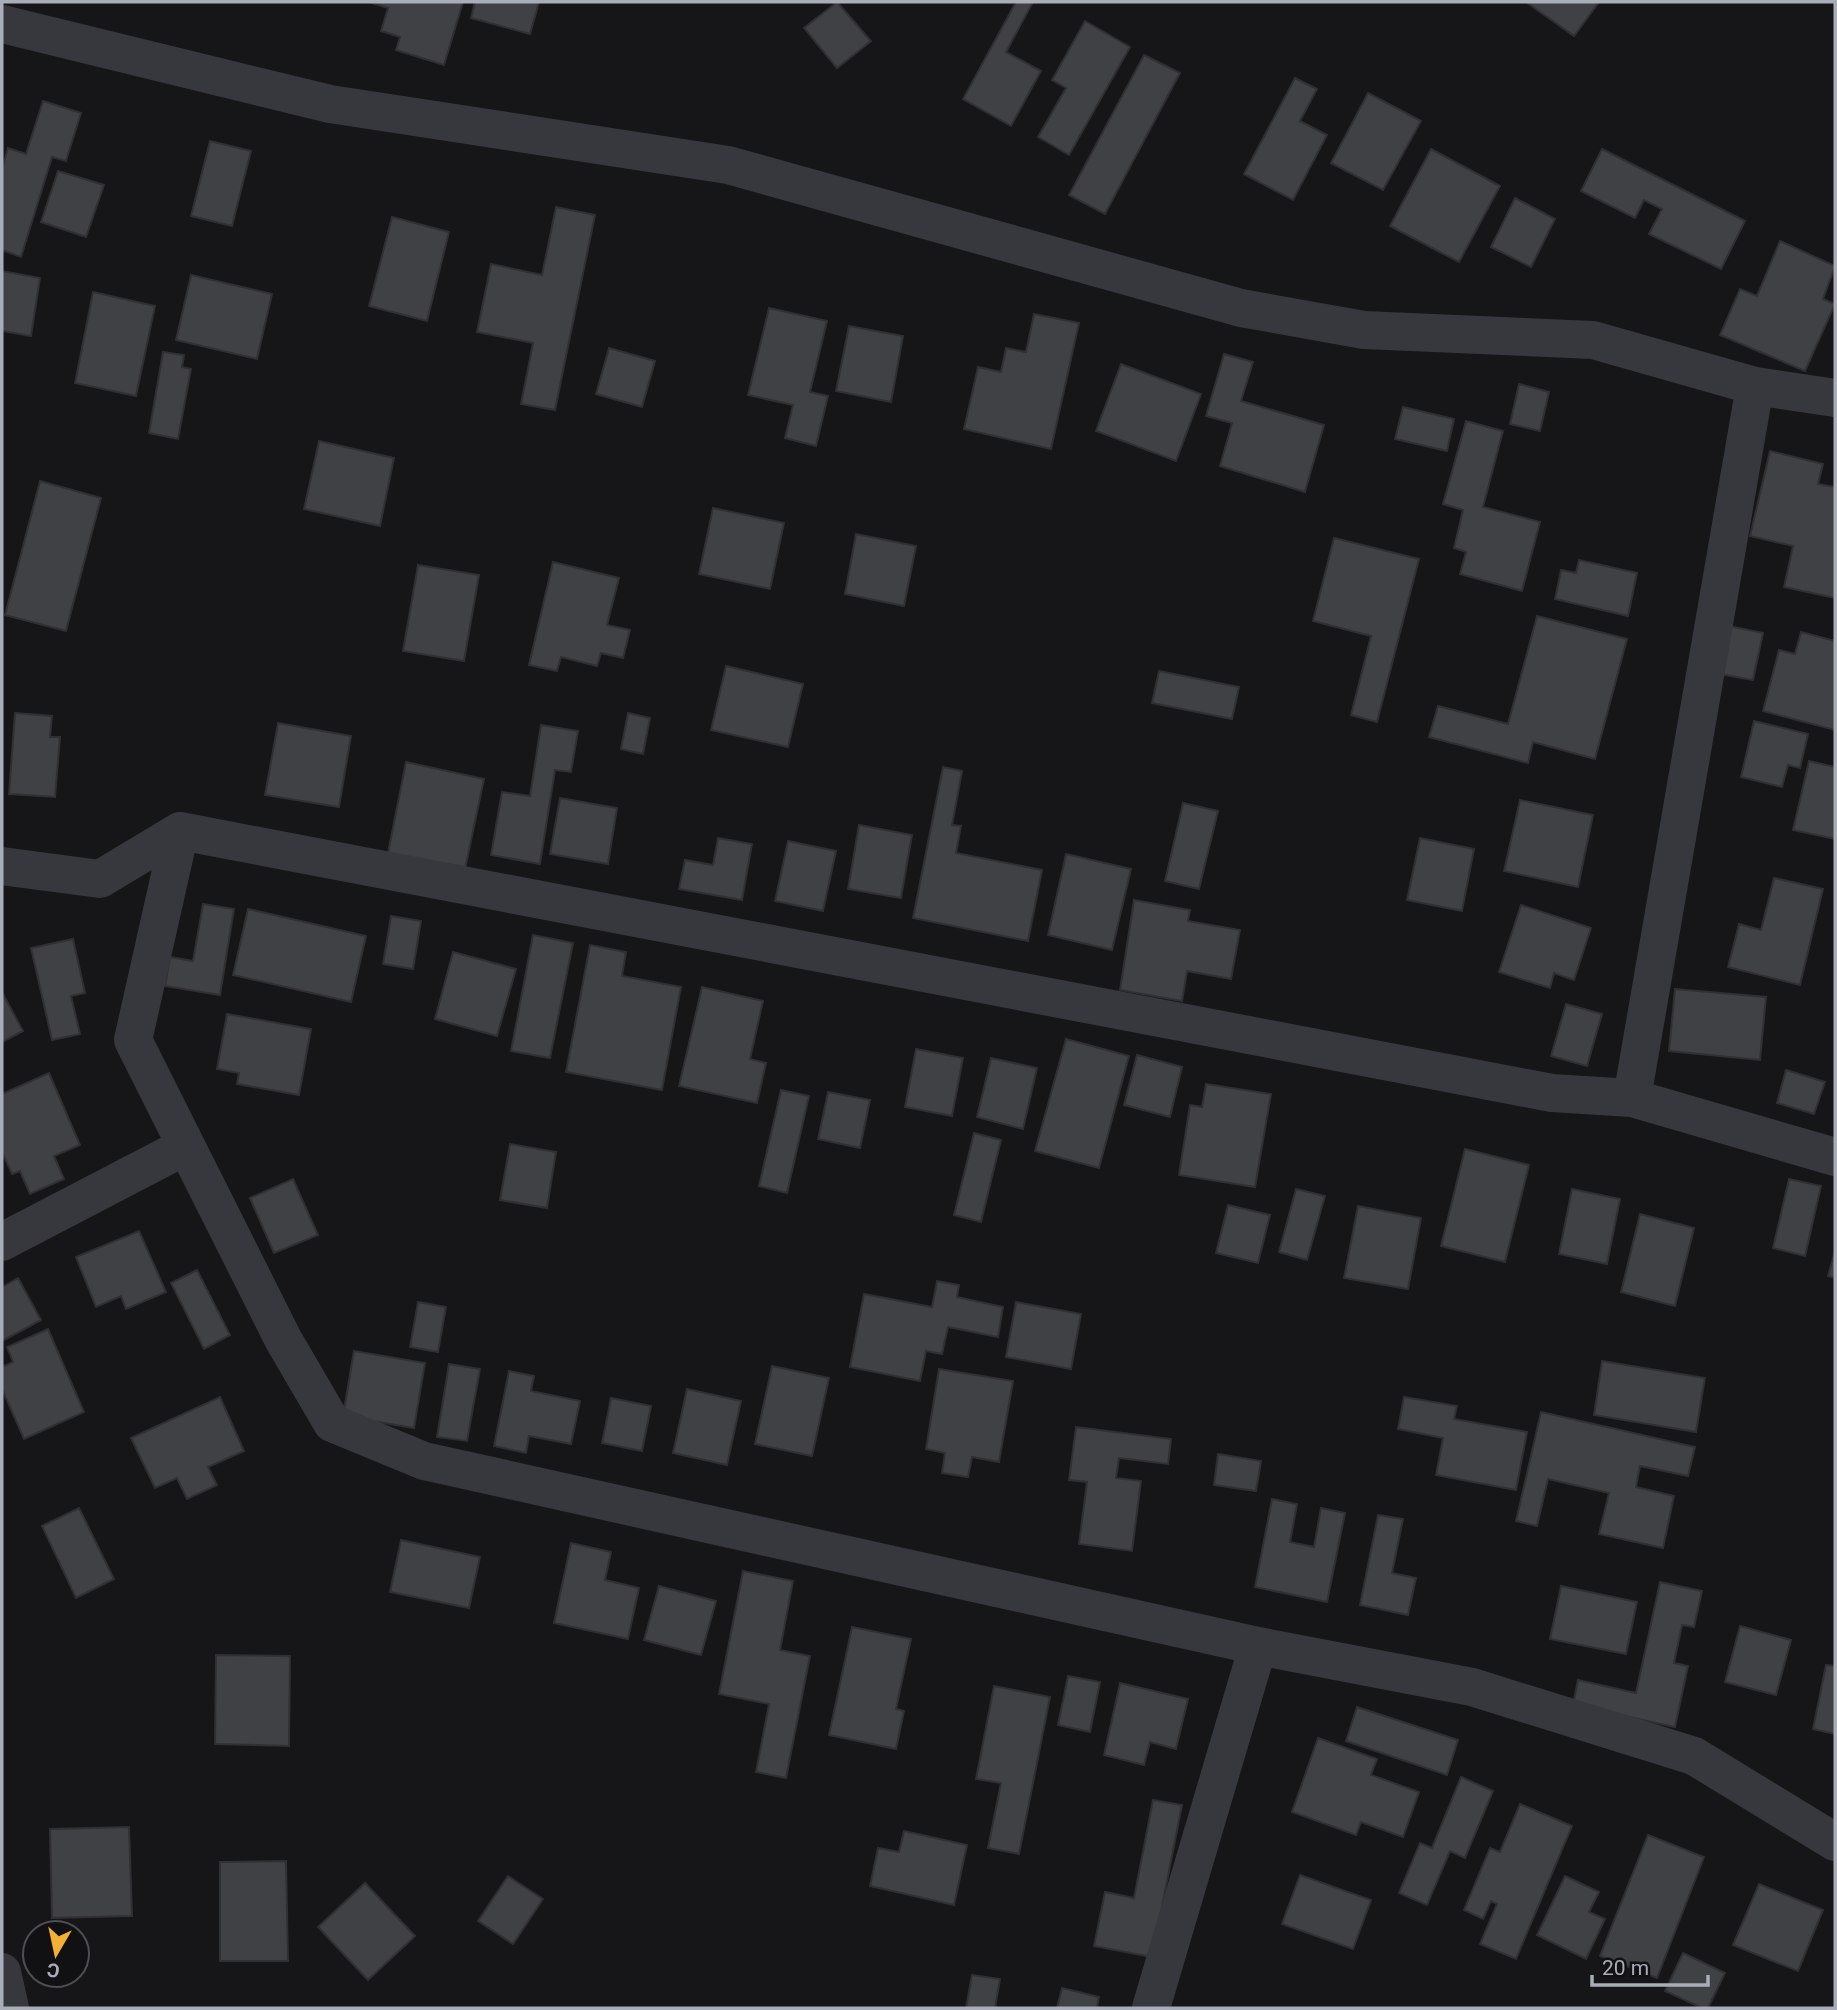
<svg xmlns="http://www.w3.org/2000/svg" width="1837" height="2010" font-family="Roboto,sans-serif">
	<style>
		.building { fill: #404145; stroke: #303034; stroke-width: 2 }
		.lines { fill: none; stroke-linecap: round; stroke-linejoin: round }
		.minor { stroke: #37383d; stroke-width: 38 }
	</style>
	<rect width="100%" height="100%" fill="#161618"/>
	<path class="building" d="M369,2H463L444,65L396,50L400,37L381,31L388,8Z
		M475,2H539L530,34L471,18Z
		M837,2L871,41L837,68L804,28Z
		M1016,2H1033L1006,52L1041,71L1011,126L963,99Z
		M1526,2H1599L1574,36Z
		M1085,21L1130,47L1069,155L1038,137L1066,88L1052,80Z
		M1144,55L1180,73L1105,214L1069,195Z
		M1295,78L1317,89L1300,121L1327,135L1293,200L1244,174Z
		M1368,93L1421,121L1383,190L1331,163Z
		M43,101L81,113L66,161L52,157L21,257L2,250V169L8,148L26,154Z
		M210,141L251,151L232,226L191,216Z
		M1431,149L1500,186L1459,262L1390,226Z
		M1602,149L1745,221L1721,269L1649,234L1662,209L1644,200L1635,218L1581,191Z
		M58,171L104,185L86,237L41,222Z
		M1515,198L1555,219L1531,267L1491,247Z
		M556,207L595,215L555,410L521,404L533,343L477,332L491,264L542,275Z
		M392,217L449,232L427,321L369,306Z
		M1780,241L1835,266L1823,299L1835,304L1805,371L1720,335L1740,289L1757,296Z
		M2,271L40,278L31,336L2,331Z
		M191,275L272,294L257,359L176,340Z
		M93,292L155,306L136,396L75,383Z
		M769,308L827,321L810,392L828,396L816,446L785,438L793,405L748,395Z
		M1034,314L1079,323L1051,449L964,429L978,367L1001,372L1006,348L1026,352Z
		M849,326L903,336L891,402L836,391Z
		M609,348L655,361L642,407L596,394Z
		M163,352L184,355L182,367L191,369L178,439L149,433Z
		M1224,354L1253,362L1241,401L1324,425L1305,492L1220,466L1232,423L1206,416Z
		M1121,364L1201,394L1176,461L1096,431Z
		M1519,384L1549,392L1540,431L1510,424Z
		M1403,407L1454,419L1447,451L1395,439Z
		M1466,421L1503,431L1483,507L1540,522L1522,591L1460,574L1466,552L1454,548L1463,510L1443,504Z
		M319,441L394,458L380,526L304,509Z
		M1770,451L1823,464L1818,484L1835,487V598L1784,587L1793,546L1750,536Z
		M40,481L101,498L66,631L5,615Z
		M713,508L784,523L770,589L699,574Z
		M856,534L916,546L904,606L845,594Z
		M1334,538L1419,559L1377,722L1351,715L1371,636L1313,621Z
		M1579,560L1637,573L1628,616L1555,599L1561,570L1576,573Z
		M553,562L619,578L607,625L630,630L623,658L601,653L597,666L561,657L557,671L529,665Z
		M418,565L479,575L464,661L403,651Z
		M1537,616L1627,639L1595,759L1533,742L1528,763L1429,737L1438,706L1508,724Z
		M1729,626L1763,633L1753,680L1719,674Z
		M1801,632L1835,641V730L1763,711L1779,650L1795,654Z
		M726,666L803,684L788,747L711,730Z
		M1159,671L1239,687L1232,719L1152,703Z
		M15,713L52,716L50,737H60L55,797L9,794Z
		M628,713L650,718L643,754L621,749Z
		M1754,721L1808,734L1800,768L1788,765L1782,787L1741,777Z
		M278,723L351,736L339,807L265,795Z
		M541,725L578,731L571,772L555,770L540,864L491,855L502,792L530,796Z
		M1809,761L1835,767V839L1793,830Z
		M406,762L484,779L464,874L387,858Z
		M943,767L962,771L952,825L961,826L956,853L1042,870L1028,941L913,918Z
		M560,798L617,808L608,864L550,854Z
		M1520,800L1593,815L1578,887L1504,871Z
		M1183,803L1218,811L1199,889L1165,881Z
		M859,825L912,835L901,898L848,889Z
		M718,838L752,844L742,900L679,889L685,860L713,865Z
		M1420,838L1474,849L1462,911L1407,900Z
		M788,841L836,851L823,911L775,901Z
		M1066,854L1131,869L1112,950L1048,935Z
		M1774,878L1823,889L1800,985L1728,967L1739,924L1761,930Z
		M1134,900L1190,910L1188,921L1240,930L1231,979L1187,971L1182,1001L1120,990Z
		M203,904L234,909L220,995L165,986L170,957L193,961Z
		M1521,905L1591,928L1574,980L1554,973L1550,988L1499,972Z
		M248,909L366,936L351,1002L233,975Z
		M391,916L421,921L413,969L383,964Z
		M533,935L573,943L550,1058L511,1051Z
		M73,939L85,993L71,996L80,1034L52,1040L31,948Z
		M590,945L626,952L622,976L681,987L662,1090L566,1072Z
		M453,952L516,969L497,1036L435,1019Z
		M702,987L763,1001L750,1059L766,1063L757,1103L679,1086Z
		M1675,989L1766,997L1760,1060L1669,1051Z
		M2,992L23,1031L2,1042Z
		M1566,1004L1602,1014L1587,1066L1551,1056Z
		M227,1014L311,1029L299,1095L237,1084L239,1073L217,1069Z
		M1066,1039L1129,1056L1099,1168L1035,1151Z
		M916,1049L963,1058L952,1116L905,1107Z
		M1137,1055L1182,1067L1170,1117L1124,1105Z
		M991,1058L1037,1068L1023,1129L977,1117Z
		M1786,1070L1825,1082L1814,1114L1777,1103Z
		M49,1073L80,1145L54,1156L64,1179L30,1194L20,1171L12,1174L2,1152V1094Z
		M1206,1084L1271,1094L1255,1187L1179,1175L1190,1105L1202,1107Z
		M781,1090L809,1096L787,1193L759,1186Z
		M828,1092L870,1100L860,1148L818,1139Z
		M974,1133L1001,1140L981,1222L954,1215Z
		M510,1144L556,1152L547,1208L500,1200Z
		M1465,1149L1529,1165L1505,1262L1441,1246Z
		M293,1179L318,1235L274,1253L250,1198Z
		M1789,1179L1821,1186L1805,1256L1773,1248Z
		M1296,1189L1325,1196L1307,1260L1279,1252Z
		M1572,1189L1620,1199L1607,1264L1559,1254Z
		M1228,1205L1270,1215L1258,1263L1216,1253Z
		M1358,1206L1421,1218L1408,1289L1344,1278Z
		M1640,1214L1694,1228L1675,1306L1621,1292Z
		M139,1231L166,1292L126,1309L121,1296L96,1307L76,1257Z
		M1835,1251V1278L1828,1276Z
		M197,1270L230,1335L204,1349L171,1283Z
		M18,1278L41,1320L2,1341V1287Z
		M937,1281L959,1285L957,1297L1003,1307L998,1337L948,1327L942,1354L926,1351L920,1381L850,1367L864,1294L932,1307Z
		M418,1302L446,1307L438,1352L410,1347Z
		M1016,1302L1081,1314L1071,1369L1006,1357Z
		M48,1329L84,1412L24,1439L2,1389V1367L13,1362L7,1347Z
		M354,1351L425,1363L414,1428L343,1416Z
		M1602,1361L1705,1378L1696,1432L1594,1415Z
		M449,1364L480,1369L467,1441L437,1437Z
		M772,1366L829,1378L812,1456L755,1444Z
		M939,1369L1013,1381L999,1462L972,1457L968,1477L942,1473L945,1453L926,1449Z
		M509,1371L534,1376L531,1391L580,1401L571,1444L529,1436L526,1453L494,1446Z
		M687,1389L741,1401L727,1465L673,1453Z
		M220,1397L244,1451L208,1467L217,1485L187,1499L177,1478L155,1488L131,1438Z
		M1404,1397L1457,1406L1454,1419L1527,1432L1516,1490L1436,1475L1443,1438L1398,1429Z
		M611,1398L651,1406L642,1451L602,1443Z
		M1541,1412L1695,1447L1688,1476L1640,1466L1636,1487L1674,1496L1663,1548L1599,1534L1609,1493L1548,1479L1537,1526L1516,1521Z
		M1076,1427L1171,1439L1168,1464L1119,1458L1116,1478L1141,1481L1132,1551L1079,1544L1087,1482L1069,1480Z
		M1218,1454L1261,1461L1256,1491L1214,1485Z
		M1272,1499L1297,1504L1290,1542L1314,1547L1321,1508L1345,1513L1327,1602L1255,1587Z
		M79,1508L114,1579L76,1598L42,1526Z
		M1378,1515L1403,1519L1392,1573L1416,1578L1408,1615L1360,1605Z
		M401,1540L480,1557L469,1608L390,1592Z
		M571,1543L611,1552L605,1580L639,1588L628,1639L554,1623Z
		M743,1571L793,1581L780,1650L810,1656L786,1778L756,1772L769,1704L719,1694Z
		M1660,1582L1702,1591L1694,1627L1682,1625L1674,1663L1688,1666L1675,1727L1573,1705L1578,1680L1636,1693Z
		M659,1586L716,1601L701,1655L644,1640Z
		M1561,1586L1637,1602L1626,1654L1550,1639Z
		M1740,1626L1791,1640L1776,1695L1725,1682Z
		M852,1627L911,1639L896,1709L904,1711L896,1749L829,1735Z
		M216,1655L290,1656L289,1746L215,1744Z
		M1826,1665L1835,1666V1734L1813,1729Z
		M1068,1676L1100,1682L1090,1732L1058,1725Z
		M1120,1683L1188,1699L1176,1749L1150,1742L1144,1765L1104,1755Z
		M994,1686L1050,1697L1019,1854L988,1848L1001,1783L976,1779Z
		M1357,1707L1458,1740L1447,1775L1346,1741Z
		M1318,1738L1377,1759L1371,1775L1419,1792L1403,1837L1361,1822L1356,1835L1292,1812Z
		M1461,1777L1493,1791L1465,1858L1450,1851L1427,1905L1399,1893L1420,1843L1432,1848Z
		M1153,1800L1182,1805L1152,1957L1094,1946L1105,1892L1134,1898Z
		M1520,1804L1572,1826L1516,1959L1480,1944L1497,1904L1491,1901L1483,1919L1464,1910L1490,1848L1500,1852Z
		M129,1827L132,1916L52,1918L50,1829Z
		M904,1831L967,1845L954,1905L870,1886L878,1848L899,1852Z
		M1648,1835L1704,1857L1657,1978L1600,1956Z
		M286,1861L288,1961H220V1862Z
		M1300,1875L1371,1900L1353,1949L1282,1924Z
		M508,1876L543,1899L513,1944L478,1921Z
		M1565,1876L1599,1892L1589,1912L1605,1919L1586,1959L1537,1935Z
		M365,1883L415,1936L368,1980L318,1927Z
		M1759,1884L1823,1910L1798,1971L1733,1945Z
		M1683,1953L1725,1973L1708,2008H1702L1665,1991Z
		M972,1975L1000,1979L995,2008H966Z
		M1062,1988L1099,1997L1097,2008H1057Z"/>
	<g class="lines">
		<path class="minor" d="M2,24L330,104L728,165L1241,308L1364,330L1593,340L1755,386L1835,398
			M180,831L133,1040L283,1339L332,1423L424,1461L1258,1646L1472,1687L1694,1756L1835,1842
			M2,866L100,879L180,831L1552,1093L1632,1098L1835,1157
			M1632,1098L1755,386
			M2,1242L186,1146
			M2,1972L10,2008
			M1151,2008L1258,1646"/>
	</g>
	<rect width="1837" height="2010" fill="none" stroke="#a8adb8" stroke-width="7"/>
	<g transform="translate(56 1954) rotate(189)"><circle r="33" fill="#111113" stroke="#4d4f55" stroke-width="2"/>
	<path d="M0-5L12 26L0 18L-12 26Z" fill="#f2b134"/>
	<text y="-10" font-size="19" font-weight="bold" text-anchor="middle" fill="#a8adb8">С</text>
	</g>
	<path d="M1592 1975v10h116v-10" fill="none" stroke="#a8adb8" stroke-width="3.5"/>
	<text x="1602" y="1975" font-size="21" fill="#a8adb8" stroke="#111113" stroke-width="5" paint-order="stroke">20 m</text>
</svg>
